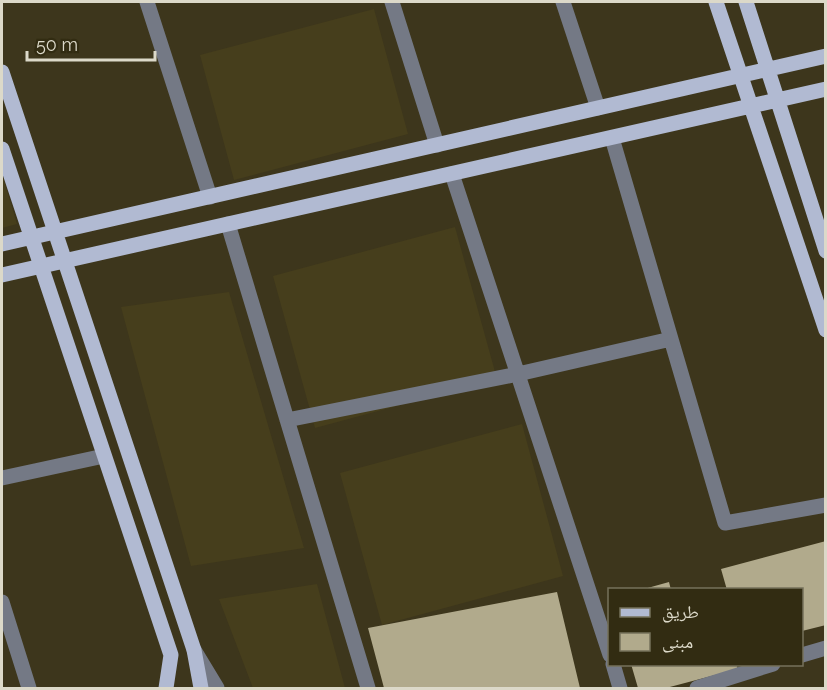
<svg xmlns="http://www.w3.org/2000/svg" width="827" height="690" font-family="Raleway,'Noto Naskh Arabic',sans-serif">
	<style>
		.built { fill: #463e1c }
		.building { fill: #b1aa8c }
		.lines { fill: none; stroke-linecap: round; stroke-linejoin: round }
		.minor { stroke: #747985; stroke-width: 15 }
		.major { stroke: #b1bad2; stroke-width: 15 }
	</style>
	<rect width="100%" height="100%" fill="#3d361c"/>
	<path class="built" d="M374,9L408,134L234,180L200,55Z
		M2,174L17,224L2,228Z
		M455,227L497,379L315,428L273,276Z
		M229,292L304,548L191,566L121,307Z
		M522,424L563,576L382,625L340,473Z
		M317,584L345,688H253L219,599Z"/>
	<path class="building" d="M826,541V625L802,631V590H727L721,569Z
		M669,582L671,590H644V589Z
		M557,592L580,688H384L368,628Z
		M631,664H736L738,669L666,688H638Z"/>
	<g class="lines">
		<path class="minor" d="M147,2L210,197
			M392,2L437,145
			M563,2L598,108
			M612,138L725,523L826,505
			M452,174L610,655
			M228,224L368,688
			M287,420L518,374L671,339
			M2,478L104,456
			M2,602L29,688
			M194,650L217,688
			M802,655L826,648
			M613,664L620,688
			M697,688L773,664"/>
		<path class="major" d="M716,2L826,330
			M746,2L826,251
			M2,72L194,650L201,688
			M2,149L171,655L166,688
			M2,244L826,56
			M2,275L826,89"/>
	</g>
	<rect width="827" height="690" fill="none" stroke="#dcd9c9" stroke-width="6"/>
	<rect x="608" y="588" width="195" height="78" fill="#322c12" stroke="#76715b" stroke-width="1.5"/>
	<rect x="620" y="608" width="30" height="9" fill="#b1bad2" stroke="#76715b" stroke-width="1.5"/>
	<text x="662" y="618" font-size="18" fill="#dcd9c9">طريق</text>
	<rect x="620" y="633" width="30" height="18" fill="#b1aa8c" stroke="#76715b" stroke-width="1.5"/>
	<text x="662" y="648" font-size="18" fill="#dcd9c9">مبنى</text>
	<path d="M27 51v9h128v-9" fill="none" stroke="#dcd9c9" stroke-width="3"/>
	<text x="36" y="51" font-size="18" fill="#dcd9c9" stroke="#322c12" stroke-width="4.5" paint-order="stroke">50 m</text>
</svg>
